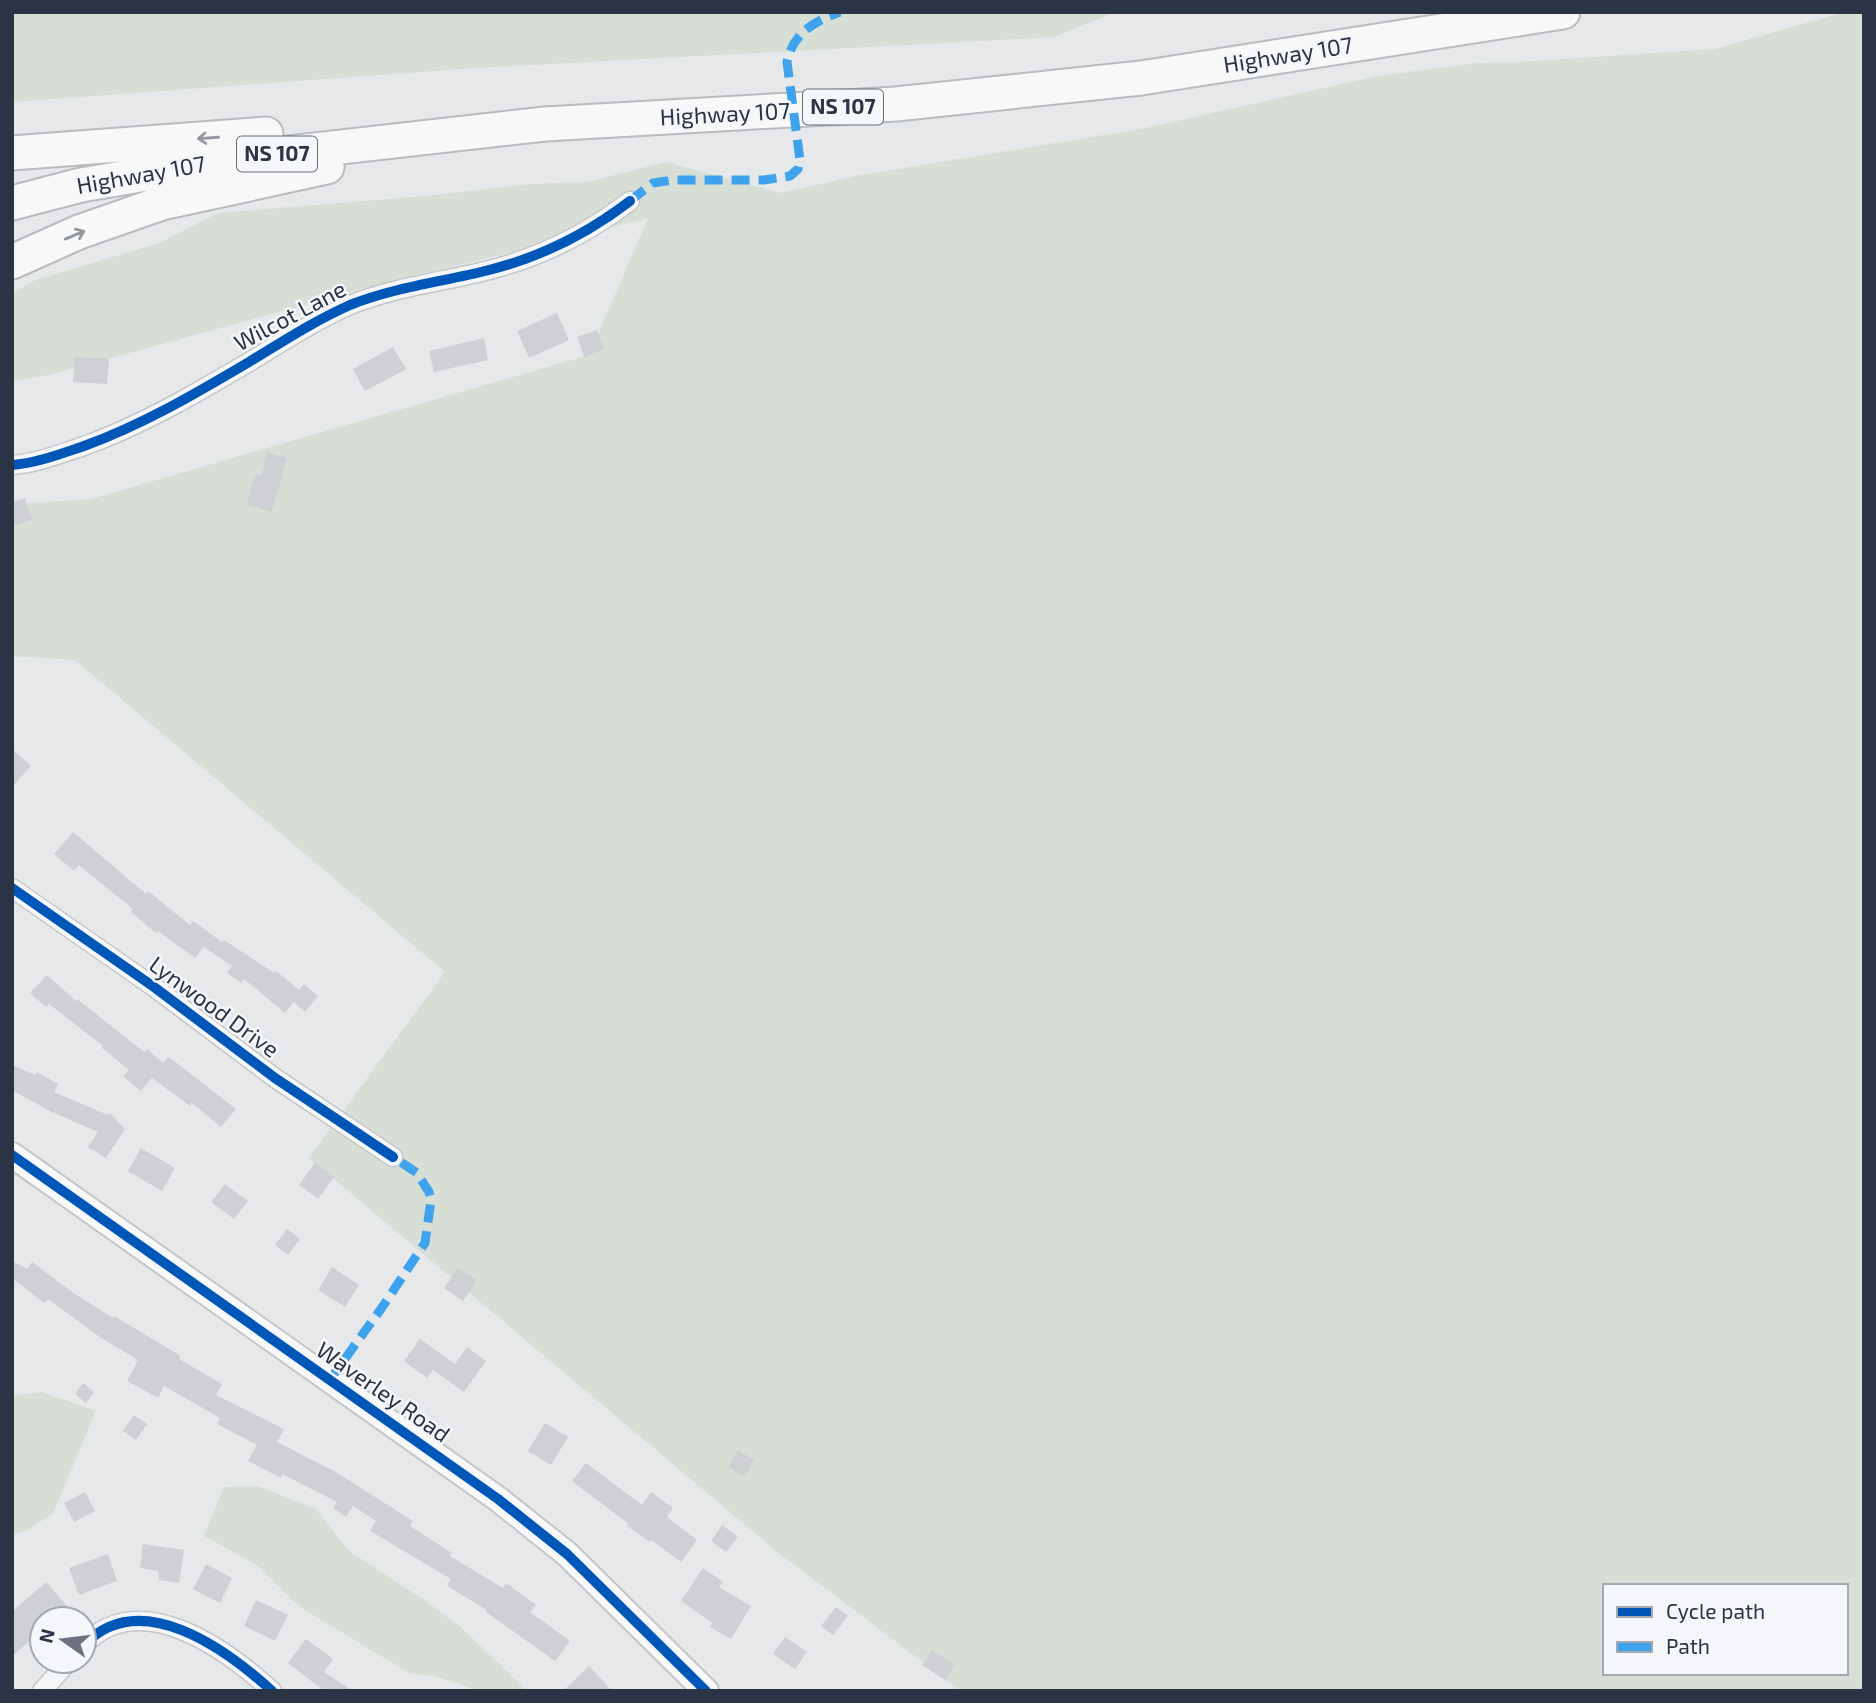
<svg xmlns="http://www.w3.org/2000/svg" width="1876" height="1703" font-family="'Exo 2',sans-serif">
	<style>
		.green { fill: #d6ded6; fill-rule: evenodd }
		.building { fill: #ced0d3 }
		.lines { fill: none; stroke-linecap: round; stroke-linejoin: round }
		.street-casing { stroke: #c4c6c8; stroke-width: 21 }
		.secondary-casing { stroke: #c4c6c8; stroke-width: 28 }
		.highway-casing { stroke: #b8bbbf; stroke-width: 37 }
		.street { stroke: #f5f6f7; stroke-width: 18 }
		.secondary { stroke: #f8f8f8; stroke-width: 24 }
		.highway { stroke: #f8f8f8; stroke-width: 33 }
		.quiet { stroke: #3ea3ec; stroke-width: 9; stroke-dasharray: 18 9; stroke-linecap: butt }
		.cycleway-casing { stroke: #f4f6f9; stroke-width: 15 }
		.cycleway { stroke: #0057b8; stroke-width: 10 }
		.oneway { stroke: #92969e }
		.labels { text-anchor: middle; stroke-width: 5; stroke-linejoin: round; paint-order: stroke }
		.shield { fill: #f4f6f9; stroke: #676e7b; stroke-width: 2 }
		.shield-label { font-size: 21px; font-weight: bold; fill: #2b3445 }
		.street-label { font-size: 23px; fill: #2b3445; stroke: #f4f6f9 }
	</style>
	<rect width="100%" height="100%" fill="#e6e8ea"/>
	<path class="green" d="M12,12H1111V14L1054,37L475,68L12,102Z
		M1845,12H1864V1691H961L781,1555L309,1158L445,972L75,660L12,656V531L16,504L91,499L589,355L648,218L363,289L49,375L12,381V294L35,280L157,244L218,213L437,195L530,184L587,182L666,162L781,193L856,176L1146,128L1377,76L1479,63L1522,62L1715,49ZM1605,1586H1846V1673H1605Z
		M42,1392L96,1411L53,1513L28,1530L12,1535V1396Z
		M258,1486L316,1509L349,1551L427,1602L463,1629L525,1689L523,1691H480L434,1676L409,1673L300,1607L257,1565L204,1536L224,1487Z"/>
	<path class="building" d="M557,313L569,340L529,358L517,331Z
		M597,330L604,349L584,357L577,337Z
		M484,338L488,360L434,372L429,351Z
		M393,347L406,369L365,391L353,369Z
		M75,357L109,359L107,384L73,382Z
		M267,452L287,458L272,512L247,505L255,474L261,476Z
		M25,498L32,520L12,526V502Z
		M12,749L31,766L12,787Z
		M73,832L146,894L148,891L190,925L193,921L222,942L224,940L274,973L276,971L299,990L304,984L318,996L305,1012L294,1002L285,1013L244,979L242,983L227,973L232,966L204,947L195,958L158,931L156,933L131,912L133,909L79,865L74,871L54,854Z
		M47,975L76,1001L77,999L144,1052L147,1049L163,1063L169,1057L236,1109L221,1127L192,1103L190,1106L152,1078L141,1091L123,1076L129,1070L102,1048L103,1046L49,1004L46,1007L30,993Z
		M12,1065L35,1075L37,1072L58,1084L54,1092L108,1115L110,1113L125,1129L106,1158L88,1147L98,1132L50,1111L12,1090Z
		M141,1148L175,1168L162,1191L128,1171Z
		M315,1163L334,1177L318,1199L299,1185Z
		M225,1184L248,1201L234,1219L211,1202Z
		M287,1229L300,1239L288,1255L275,1245Z
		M12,1261L27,1269L32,1262L72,1292L113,1318L114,1316L181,1356L179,1359L222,1384L216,1395L284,1429L277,1442L334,1471L413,1521L410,1526L452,1553L450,1556L503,1588L506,1583L536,1605L530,1612L570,1641L555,1661L486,1612L487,1610L447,1586L451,1579L370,1531L376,1521L353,1506L346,1517L333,1508L337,1502L282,1474L281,1478L248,1461L257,1445L217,1424L220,1418L164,1386L158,1398L127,1381L138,1360L101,1338L48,1299L44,1303L12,1278Z
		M332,1267L359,1285L345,1307L318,1290Z
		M458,1268L477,1280L463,1301L444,1288Z
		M420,1339L455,1364L467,1347L486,1361L464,1392L433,1370L427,1378L404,1361Z
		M83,1383L94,1392L86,1403L75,1394Z
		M134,1415L147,1424L136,1440L123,1431Z
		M545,1423L568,1437L551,1465L528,1451Z
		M738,1450L754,1460L744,1477L728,1467Z
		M586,1463L642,1505L651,1492L673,1508L667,1517L697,1540L681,1562L651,1540L650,1542L627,1526L629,1524L572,1481Z
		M85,1492L95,1511L74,1522L64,1503Z
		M722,1525L738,1537L726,1552L711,1541Z
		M143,1544L184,1550L179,1583L159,1580L158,1571L140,1568Z
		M108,1554L117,1581L79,1595L69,1568Z
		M206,1564L232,1578L220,1603L193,1589Z
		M703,1568L723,1582L719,1587L751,1606L731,1639L710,1627L712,1623L681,1601Z
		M46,1582L68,1607L54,1619H42V1630L12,1656V1612Z
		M256,1600L288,1615L275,1641L244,1626Z
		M836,1607L848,1616L833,1635L821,1626Z
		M785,1637L807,1652L795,1669L773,1654Z
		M306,1639L333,1659L324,1672L353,1691H324L288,1663Z
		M932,1650L955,1665L945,1680L922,1665Z
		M589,1666L612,1691H563L583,1672Z"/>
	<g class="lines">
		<defs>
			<path id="street" d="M12,465C37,463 60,454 84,446C142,425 195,394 249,362C282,342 314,321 350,305C395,287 442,282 489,270C541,257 587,234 630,201
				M12,888L154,987L275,1078L393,1157
				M84,1645C140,1586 226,1649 272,1691
				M42,1691L69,1661"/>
			<path id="secondary" d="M12,1155L498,1499L567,1554L706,1691"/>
			<path id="highway" d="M12,153L266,134
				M12,203L81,185L235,159L545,124L896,104L1141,78L1563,12
				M12,262L79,232L162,203L327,167"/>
		</defs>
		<use href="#street" class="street-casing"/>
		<use href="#secondary" class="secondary-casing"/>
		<use href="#highway" class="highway-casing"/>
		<use href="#street" class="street"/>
		<use href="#secondary" class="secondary"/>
		<use href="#highway" class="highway"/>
		<path class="quiet" d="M630,201L653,183L673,180H764L790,176L798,169L800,160L787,62C793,33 813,22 840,12
			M329,1381L383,1306L425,1243L431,1200L429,1192L417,1173L393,1157"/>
		<defs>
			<path id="cycleway" d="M12,465C37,463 60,454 84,446C142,425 195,394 249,362C282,342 314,321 350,305C395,287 442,282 489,270C541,257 587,234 630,201
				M12,888L154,987L275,1078L393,1157
				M12,1155L498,1499L567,1554L706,1691
				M84,1645C140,1586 226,1649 272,1691"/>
		</defs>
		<use href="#cycleway" class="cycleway-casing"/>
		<use href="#cycleway" class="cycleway"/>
	</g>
	<defs><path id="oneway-shaft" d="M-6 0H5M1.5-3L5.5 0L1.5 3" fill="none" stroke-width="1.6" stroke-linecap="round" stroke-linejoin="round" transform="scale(1.75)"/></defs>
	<g class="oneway">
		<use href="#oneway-shaft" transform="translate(208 138) rotate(176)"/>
		<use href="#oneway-shaft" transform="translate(75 235) rotate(-23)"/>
	</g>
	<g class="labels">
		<g class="shield">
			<rect x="803" y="89.5" width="80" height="35" rx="5"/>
			<rect x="237" y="136.5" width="80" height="35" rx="5"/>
		</g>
		<g class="shield-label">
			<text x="843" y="114">NS 107</text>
			<text x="277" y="161">NS 107</text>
		</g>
		<g class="street-label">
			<text transform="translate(1288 55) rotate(-9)" y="8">Highway 107</text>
			<text transform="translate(725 114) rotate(-3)" y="8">Highway 107</text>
			<text transform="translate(141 175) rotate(-10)" y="8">Highway 107</text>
			<text transform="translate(290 316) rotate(-28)" y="8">Wilcot Lane</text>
			<text transform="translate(214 1007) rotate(36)" y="8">Lynwood Drive</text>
			<text transform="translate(383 1392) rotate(35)" y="8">Waverley Road</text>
		</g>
	</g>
	<rect width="1876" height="1703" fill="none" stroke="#2b3445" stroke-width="28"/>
	<rect x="1603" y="1584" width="245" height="91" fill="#f4f6f9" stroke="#a4a8b1" stroke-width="2"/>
	<rect x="1617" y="1607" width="35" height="10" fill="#0057b8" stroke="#a4a8b1" stroke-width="2"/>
	<text x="1666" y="1619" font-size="21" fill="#2b3445">Cycle path</text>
	<rect x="1617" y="1642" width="35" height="10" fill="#3ea3ec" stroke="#a4a8b1" stroke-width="2"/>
	<text x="1666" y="1654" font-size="21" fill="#2b3445">Path</text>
	<g transform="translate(63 1640) rotate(284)"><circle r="33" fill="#f4f6f9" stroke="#a4a8b1" stroke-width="2"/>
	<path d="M0-5L12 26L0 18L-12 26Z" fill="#6c737f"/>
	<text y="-10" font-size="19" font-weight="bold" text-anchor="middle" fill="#2b3445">N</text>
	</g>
</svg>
